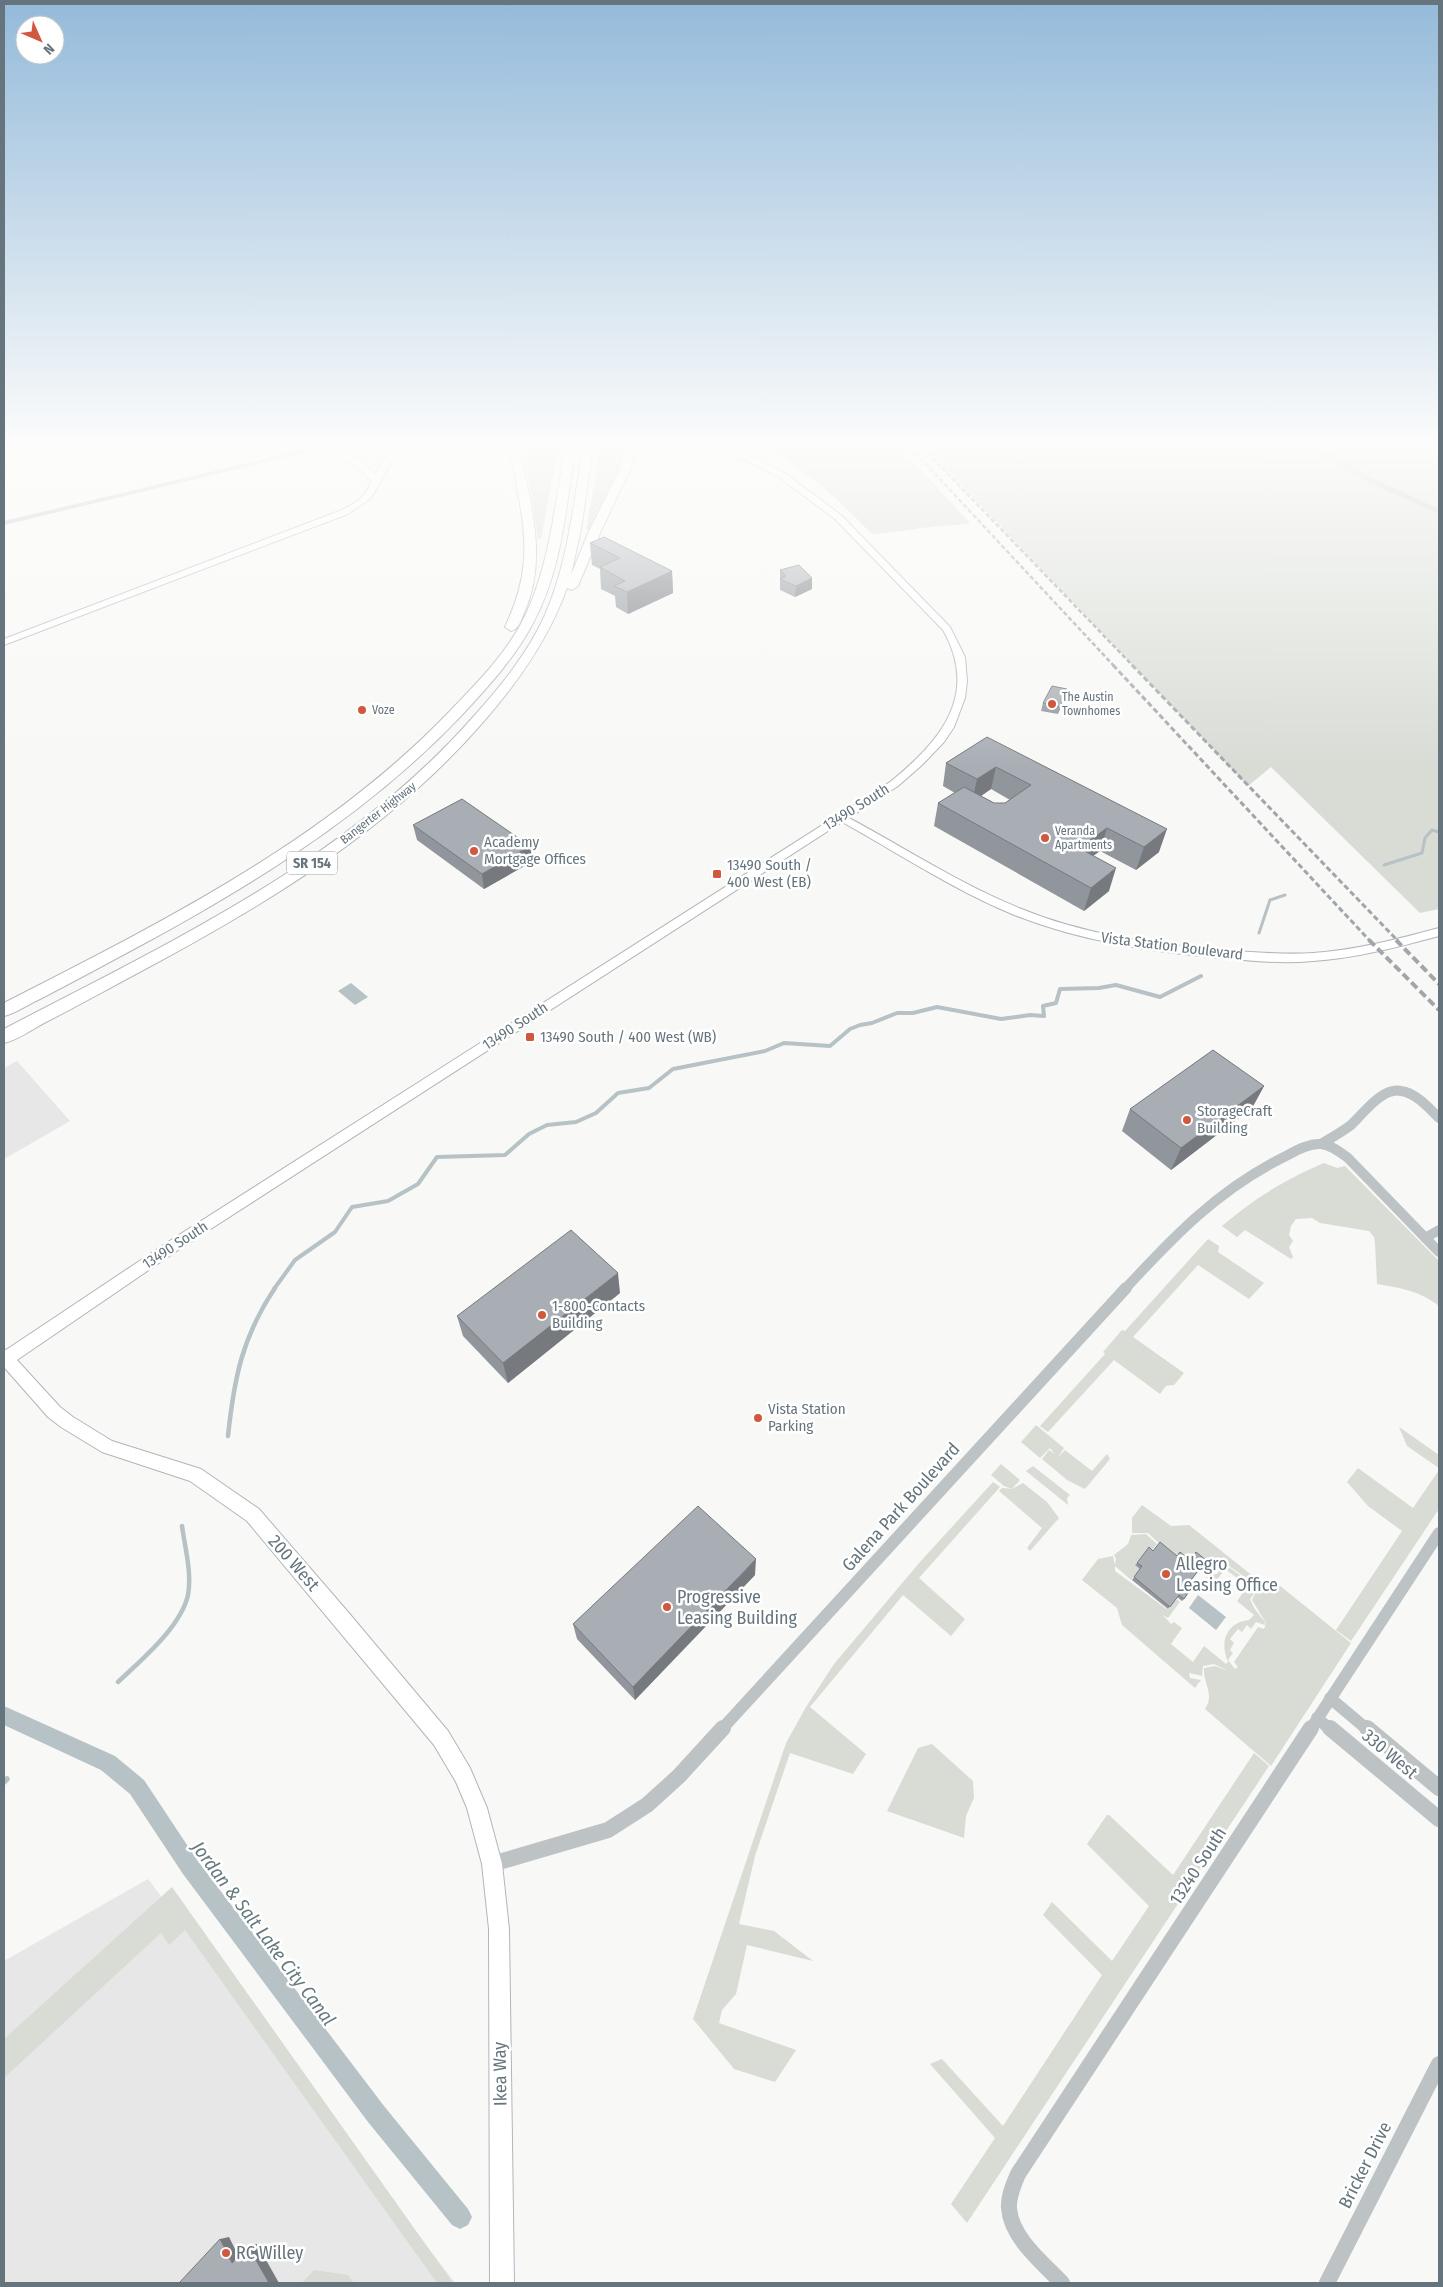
<svg xmlns="http://www.w3.org/2000/svg" width="1443" height="2287" font-family="'Fira Sans Condensed',sans-serif">
	<style>
		.built { fill: #e6e7e6 }
		.green { fill: #d8dcd5 }
		.water { fill: #b6c2c5 }
		.lines { fill: none; stroke-linecap: round; stroke-linejoin: round }
		.stream-far3 { stroke: #b6c2c5; stroke-width: 3 }
		.stream-far2 { stroke: #b6c2c5; stroke-width: 4 }
		.stream-far1 { stroke: #b6c2c5; stroke-width: 4.5 }
		.stream { stroke: #b6c2c5; stroke-width: 5.5 }
		.canal { fill: #b6c2c5; fill-rule: evenodd }
		.secondary-casing { stroke: #b0b6ba; stroke-width: 2 }
		.highway-casing { stroke: #b3b7ba; stroke-width: 2 }
		.street-far2 { stroke: #bdc2c5; stroke-width: 10 }
		.street-far1 { stroke: #bdc2c5; stroke-width: 12 }
		.street { stroke: #bdc2c5; stroke-width: 16 }
		.secondary { fill: #fff; fill-rule: evenodd }
		.highway { fill: #fff; fill-rule: evenodd }
		.rail-far2 { stroke: #a0a6ab; stroke-width: 2.5; stroke-dasharray: 4.5 2.5; stroke-linecap: butt }
		.rail-far1 { stroke: #a0a6ab; stroke-width: 3; stroke-dasharray: 5.5 3; stroke-linecap: butt }
		.rail { stroke: #a0a6ab; stroke-width: 4; stroke-dasharray: 8 4; stroke-linecap: butt }
		.wall { fill: #90969b; fill-rule: evenodd }
		.shaded-wall { fill: #767a7e }
		.building { fill: #a8aeb4; stroke: #767a7e }
		.poi-dot { fill: #d0583e; stroke: #fff; stroke-width: 2 }
		.labels { text-anchor: middle; stroke-width: 5; stroke-linejoin: round; paint-order: stroke }
		.far-poi-label { font-size: 12px; fill: #66747d; stroke: #fff; text-anchor: start }
		.far-street-label { font-size: 12px; fill: #66747d; stroke: #fff }
		.shield { fill: #fff; stroke: #949ea4; stroke-width: 1 }
		.shield-label { font-size: 14px; font-weight: bold; fill: #66747d }
		.street-label { font-size: 15px; fill: #66747d; stroke: #fff }
		.poi-label { font-size: 15px; fill: #66747d; stroke: #fff; text-anchor: start }
		.near-street-label { font-size: 18px; fill: #66747d; stroke: #fff }
		.near-poi-label { font-size: 18px; fill: #66747d; stroke: #fff; text-anchor: start }
		.near-water-label { font-size: 19px; font-style: italic; fill: #66797f; stroke: #fff }
	</style>
	<rect width="100%" height="100%" fill="#f8f8f6"/>
	<path class="built" d="M17,1061L70,1121L4,1159V1068Z
		M148,1879L455,2283H4V1961Z"/>
	<path class="green" d="M524,448H558L541,539H538Z
		M598,448H621L623,459L589,530L586,529L596,473Z
		M763,448H900L970,523C958,526 950,525 939,526C916,528 894,533 872,534C839,501 806,467 763,448Z
		M926,448H1439V909L1420,913L1271,767L1248,786Z
		M1324,1163L1337,1168L1345,1166L1439,1261V1306C1420,1291 1401,1288 1377,1284L1375,1243L1374,1237L1369,1231L1320,1223L1312,1218L1296,1219L1291,1226L1289,1235L1293,1241L1289,1247L1293,1257L1291,1259L1245,1230L1237,1237L1222,1226C1255,1198 1284,1180 1324,1163Z
		M1208,1239L1219,1246L1218,1252L1264,1283L1249,1299L1198,1265L1133,1337L1184,1373L1174,1385L1166,1386L1160,1394L1114,1360L1048,1432L1040,1426L1105,1354L1103,1352L1122,1330L1125,1331Z
		M1036,1425L1064,1448L1058,1457L1065,1450L1092,1471L1107,1454L1110,1459L1085,1489L1067,1480L1042,1459L1049,1450L1055,1454L1050,1448L1040,1458L1021,1442Z
		M1399,1427L1439,1455V1468L1407,1446Z
		M1001,1464L1020,1480L1012,1489L1023,1483L1047,1502L1059,1518L1030,1551L1027,1548L1042,1528L999,1491L1002,1488L1012,1489L1004,1486L991,1475Z
		M1033,1466L1070,1495L1067,1498L1068,1505L1026,1471Z
		M1358,1468L1413,1508L1439,1470V1509L1351,1641L1336,1630L1402,1531L1368,1506L1347,1482Z
		M993,1482L1000,1487L919,1578L965,1619L951,1636L903,1595L810,1707L866,1754L853,1774L790,1753L755,1856L739,1924L774,1931L813,1961L747,1945L736,1994L722,2010L719,2023L796,2050L775,2082L734,2069L693,2019L786,1743L806,1707L834,1664L920,1562Z
		M1142,1505L1171,1526L1189,1525L1264,1585L1261,1588L1226,1564L1222,1567L1230,1568L1258,1588L1250,1599L1254,1608L1265,1622V1625L1256,1622L1251,1629L1247,1625L1242,1632L1238,1629L1230,1639L1234,1643L1230,1650L1233,1653L1228,1660L1235,1669L1238,1667L1234,1662L1258,1627L1264,1629L1266,1623L1252,1600L1256,1592L1274,1581L1351,1643L1271,1766L1205,1709C1215,1694 1203,1684 1204,1668L1215,1666L1228,1671L1214,1664L1203,1666L1202,1676L1189,1673L1190,1678L1201,1680L1195,1688L1122,1625L1117,1608L1082,1580L1098,1559L1113,1556L1115,1565L1116,1559L1114,1555L1128,1544L1131,1535L1146,1534L1157,1544L1151,1552L1147,1549L1135,1565L1140,1569L1131,1580L1115,1566V1571L1168,1610L1177,1599L1180,1602L1168,1618L1163,1615L1171,1624L1174,1622L1182,1628L1171,1644L1193,1662L1204,1646L1226,1664L1228,1662C1219,1642 1227,1622 1249,1620L1254,1615L1237,1601L1248,1586L1225,1569L1214,1584L1206,1577L1217,1574L1221,1568L1216,1571L1193,1554L1188,1561L1178,1554L1174,1557L1148,1533H1132V1518Z
		M932,1744L973,1781L974,1798L966,1816L964,1838L887,1811L918,1748Z
		M1254,1753L1269,1766L967,2223L951,2204L995,2138L930,2064L942,2059L1003,2126L1102,1975L1043,1915L1052,1902L1112,1961L1149,1906L1087,1844L1107,1815H1109L1173,1875Z
		M172,1887L453,2283H437L185,1930L169,1945L161,1933L4,2078V2039Z
		M314,2270L348,2275L354,2283H302Z"/>
	<path class="water" d="M351,983L368,997L355,1005L338,991Z
		M1198,1595L1226,1617L1216,1630L1189,1608Z"/>
	<g class="lines">
		<path class="stream-far3" d="M1384,865L1422,853L1425,838L1432,830L1439,832
			M1259,933L1270,900L1285,895"/>
		<path class="stream-far2" d="M274,1289L295,1260L335,1232L352,1207L388,1201L418,1184L437,1157L505,1155L529,1134L547,1125L576,1122L596,1113L618,1093L649,1088L673,1069L765,1051L784,1043L830,1046L850,1029L860,1025L872,1023L897,1013H913L937,1007L1001,1019L1030,1015L1044,1016L1043,1006L1056,1003L1060,989L1099,988L1116,985L1160,997L1201,976"/>
		<path class="stream-far1" d="M228,1436C234,1379 242,1337 275,1288
			M118,1682C141,1660 181,1627 188,1595C192,1573 185,1548 182,1526"/>
		<path class="stream" d="M4,1782L7,1779"/>
		<path class="canal" d="M310,448H325L4,525V521Z
			M1311,448H1321L1371,477L1439,509V514L1365,481Z
			M4,1706L115,1756L144,1780L197,1860L384,2106L468,2209L472,2217L468,2225L460,2229L452,2225L368,2122L183,1874L130,1794L101,1770L4,1725Z"/>
		<defs>
			<path id="secondary" d="M326,448C344,448 364,462 375,475L392,448H400L371,498L348,514L4,645V639L342,510C355,503 367,497 371,481L358,468Z
				M749,457H755L786,474L841,515L950,627L965,657L967,681L965,698L954,727L944,742L922,765L898,786L849,818C905,848 960,884 1019,908C1084,935 1153,944 1222,950C1252,952 1283,955 1313,953C1356,950 1398,939 1439,928V936C1398,947 1356,958 1313,961C1283,964 1252,961 1222,958C1151,952 1079,941 1012,914C952,889 898,853 842,822L178,1250L17,1360L60,1407L73,1417L112,1441L201,1469L259,1509L348,1612L448,1731L470,1768L487,1808L502,1864L509,1929L514,2283H490L489,1929L482,1864L467,1808L456,1782L434,1745L247,1521L190,1481L102,1452L61,1427L48,1417L4,1367V1349L6,1350L168,1242L890,782C940,742 980,695 943,630L835,519L780,478L749,461Z"/>
			<path id="highway" d="M507,448H517L521,456C532,508 547,562 524,613C521,620 519,629 511,631L505,627C528,578 528,545 518,493C516,482 515,469 511,459C510,455 508,453 507,448Z
				M565,448H575C566,508 562,571 532,625C514,659 487,688 461,716C360,822 235,896 106,964C84,976 61,988 38,1000C27,1005 16,1013 4,1016V1003C162,922 324,842 449,712C477,683 508,652 526,614C550,562 555,504 565,448Z
				M583,448H593L581,529L571,575L589,531L623,463L622,448H632L633,463L601,531L578,586L572,590L567,588C549,638 519,681 484,721C385,836 253,912 121,982C95,996 70,1010 44,1023C31,1030 18,1040 4,1043V1029C170,942 348,860 474,716C501,686 527,654 544,617C568,564 573,505 583,448Z
				M713,448H728L770,465L765,468L761,467Z"/>
		</defs>
		<use href="#secondary" class="secondary-casing"/>
		<use href="#highway" class="highway-casing"/>
		<path class="street-far2" d="M1321,1144C1331,1138 1342,1132 1351,1125C1363,1114 1382,1087 1401,1091C1416,1093 1429,1108 1439,1118
			M1425,1238L1439,1230
			M1125,1289C1174,1236 1217,1191 1282,1158C1294,1152 1308,1143 1321,1144C1331,1145 1340,1152 1348,1158L1439,1252"/>
		<path class="street-far1" d="M1330,1698L1368,1730
			M1317,1718L1331,1730
			M721,1730L1126,1288
			M1310,1730L1439,1533"/>
		<path class="street" d="M1330,1728L1439,1819
			M1367,1728L1439,1788
			M492,1864L608,1830L647,1805L679,1776L723,1728
			M1062,2283C1043,2263 1011,2238 1009,2208C1008,2196 1014,2184 1018,2174L1311,1728
			M1327,2283L1439,2064"/>
		<use href="#secondary" class="secondary"/>
		<use href="#highway" class="highway"/>
		<path class="rail-far2" d="M911,448L1114,666
			M923,448L1133,666"/>
		<path class="rail-far1" d="M1113,665L1370,941
			M1132,665L1398,941"/>
		<path class="rail" d="M1369,940L1439,1010
			M1396,940L1439,984"/>
	</g>
	<path class="wall" d="M590,543L672,571L673,593L628,614L616,607L615,596L601,589L600,569L592,565Z
		M780,570L812,578V589L795,597L780,590Z
		M1065,696L1058,714L1041,711L1043,703Z
		M987,737L1159,852L1136,870L1100,851L1093,856L1109,891L1084,911L934,826L938,803L955,793L943,786L946,763ZM991,789L1010,800L1005,803H994L981,796Z
		M413,825L533,861L484,889L417,840Z
		M1264,1086L1252,1108L1171,1170L1122,1131L1130,1109Z
		M620,1293L508,1383L463,1336L457,1316Z
		M1137,1563L1189,1583L1184,1599L1182,1601L1177,1597L1168,1609L1132,1580L1140,1569L1135,1565Z
		M755,1575L635,1700L577,1639L573,1624Z"/>
	<path class="shaded-wall" d="M672,571L673,593L628,614L627,592Z
		M812,578V589L795,597L796,586Z
		M1067,689L1065,696L1058,714L1060,707Z
		M996,767L991,789L972,802L977,779Z
		M1107,828L1100,851L1072,871L1079,848Z
		M1167,829L1159,852L1136,870L1144,847Z
		M530,846L533,861L484,889L482,874Z
		M1116,868L1109,891L1084,911L1091,888Z
		M1264,1086L1252,1108L1171,1170L1181,1148Z
		M618,1273L620,1293L508,1383L503,1363Z
		M756,1559L755,1575L635,1700L633,1687Z
		M229,2237L241,2261L232,2263L220,2239Z
		M257,2244L279,2283H269L248,2246Z"/>
	<path class="building" d="M604,537L672,571L627,592L614,586L625,581L600,567L620,558L590,543Z
		M799,565L812,578L796,586L780,579L786,576L780,570Z
		M1052,686L1067,689L1060,707L1043,703Z
		M987,737L1167,829L1144,847L1107,828L1079,848L1116,868L1091,888L938,803L964,787L994,803H1005L1031,785L996,767L977,779L946,763Z
		M462,799L530,846L482,874L413,825Z
		M1213,1050L1264,1086L1181,1148L1130,1109Z
		M571,1230L618,1273L503,1363L457,1316Z
		M698,1506L756,1559L633,1687L573,1624Z
		M1160,1542L1177,1556L1180,1552L1190,1560L1196,1552L1206,1560L1189,1583L1193,1586L1184,1599L1179,1595L1170,1607L1134,1577L1142,1566L1137,1563L1149,1547L1153,1551Z
		M220,2239L232,2263L248,2246L269,2283H179Z"/>
	<linearGradient id="sky" x2="0" y2="1"><stop stop-color="#94bada"/><stop offset="0.58" stop-color="#fcfcfb"/><stop offset="1" stop-color="#fcfcfb" stop-opacity="0"/></linearGradient>
	<rect width="1443" height="768" fill="url(#sky)"/>
	<g class="poi-dot">
		<circle cx="1052" cy="704" r="5"/>
		<circle cx="362" cy="710" r="5"/>
		<circle cx="1045" cy="838" r="5"/>
		<circle cx="474" cy="851" r="5"/>
		<rect x="712" y="869" width="10" height="10" rx="2.5"/>
		<rect x="525" y="1032" width="10" height="10" rx="2.5"/>
		<circle cx="1187" cy="1120" r="5"/>
		<circle cx="542" cy="1315" r="5"/>
		<circle cx="758" cy="1418" r="5"/>
		<circle cx="1166" cy="1574" r="5"/>
		<circle cx="667" cy="1607" r="5"/>
		<circle cx="226" cy="2253" r="5"/>
	</g>
	<g class="labels">
		<g class="far-poi-label">
			<text x="1062" y="701">The Austin<tspan x="1062" dy="14">Townhomes</tspan></text>
			<text x="372" y="714">Voze</text>
			<text x="1055" y="835">Veranda<tspan x="1055" dy="14">Apartments</tspan></text>
		</g>
		<g class="far-street-label">
			<text transform="translate(378 813) rotate(-38)" y="4">Bangerter Highway</text>
		</g>
		<rect class="shield" x="287" y="851.5" width="50" height="23" rx="4"/>
		<g class="shield-label">
			<text x="312" y="868">SR 154</text>
		</g>
		<g class="street-label">
			<text transform="translate(856 807) rotate(-32)" y="5">13490 South</text>
			<text transform="translate(1172 946) rotate(7)" y="5">Vista Station Boulevard</text>
			<text transform="translate(515 1026) rotate(-33)" y="5">13490 South</text>
			<text transform="translate(175 1245) rotate(-33)" y="5">13490 South</text>
		</g>
		<g class="poi-label">
			<text x="484" y="847">Academy<tspan x="484" dy="17">Mortgage Offices</tspan></text>
			<text x="727" y="870">13490 South /<tspan x="727" dy="17">400 West (EB)</tspan></text>
			<text x="540" y="1042">13490 South / 400 West (WB)</text>
			<text x="1197" y="1116">StorageCraft<tspan x="1197" dy="17">Building</tspan></text>
			<text x="552" y="1311">1-800-Contacts<tspan x="552" dy="17">Building</tspan></text>
			<text x="768" y="1414">Vista Station<tspan x="768" dy="17">Parking</tspan></text>
		</g>
		<g class="near-street-label">
			<text transform="translate(901 1507) rotate(-48)" y="6">Galena Park Boulevard</text>
			<text transform="translate(294 1563) rotate(49)" y="6">200 West</text>
			<text transform="translate(1390 1754) rotate(40)" y="6">330 West</text>
			<text transform="translate(1198 1866) rotate(-57)" y="6">13240 South</text>
			<text transform="translate(500 2074) rotate(-91)" y="6">Ikea Way</text>
			<text transform="translate(1365 2165) rotate(-63)" y="6">Bricker Drive</text>
		</g>
		<g class="near-poi-label">
			<text x="1176" y="1570">Allegro<tspan x="1176" dy="21">Leasing Office</tspan></text>
			<text x="677" y="1603">Progressive<tspan x="677" dy="21">Leasing Building</tspan></text>
			<text x="236" y="2259">RC Willey</text>
		</g>
		<g class="near-water-label">
			<text transform="translate(264 1933) rotate(53)" y="7">Jordan &amp; Salt Lake City Canal</text>
		</g>
	</g>
	<rect width="1443" height="2287" fill="none" stroke="#66747d" stroke-width="10"/>
	<g transform="translate(40 40) rotate(135)"><circle r="24" fill="#ffffff" stroke="#c2c7cb"/>
	<path d="M0-4L9 19L0 12L-9 19Z" fill="#d0583e"/>
	<text y="-8" font-size="14" font-weight="bold" text-anchor="middle" fill="#66747d">N</text>
	</g>
</svg>
